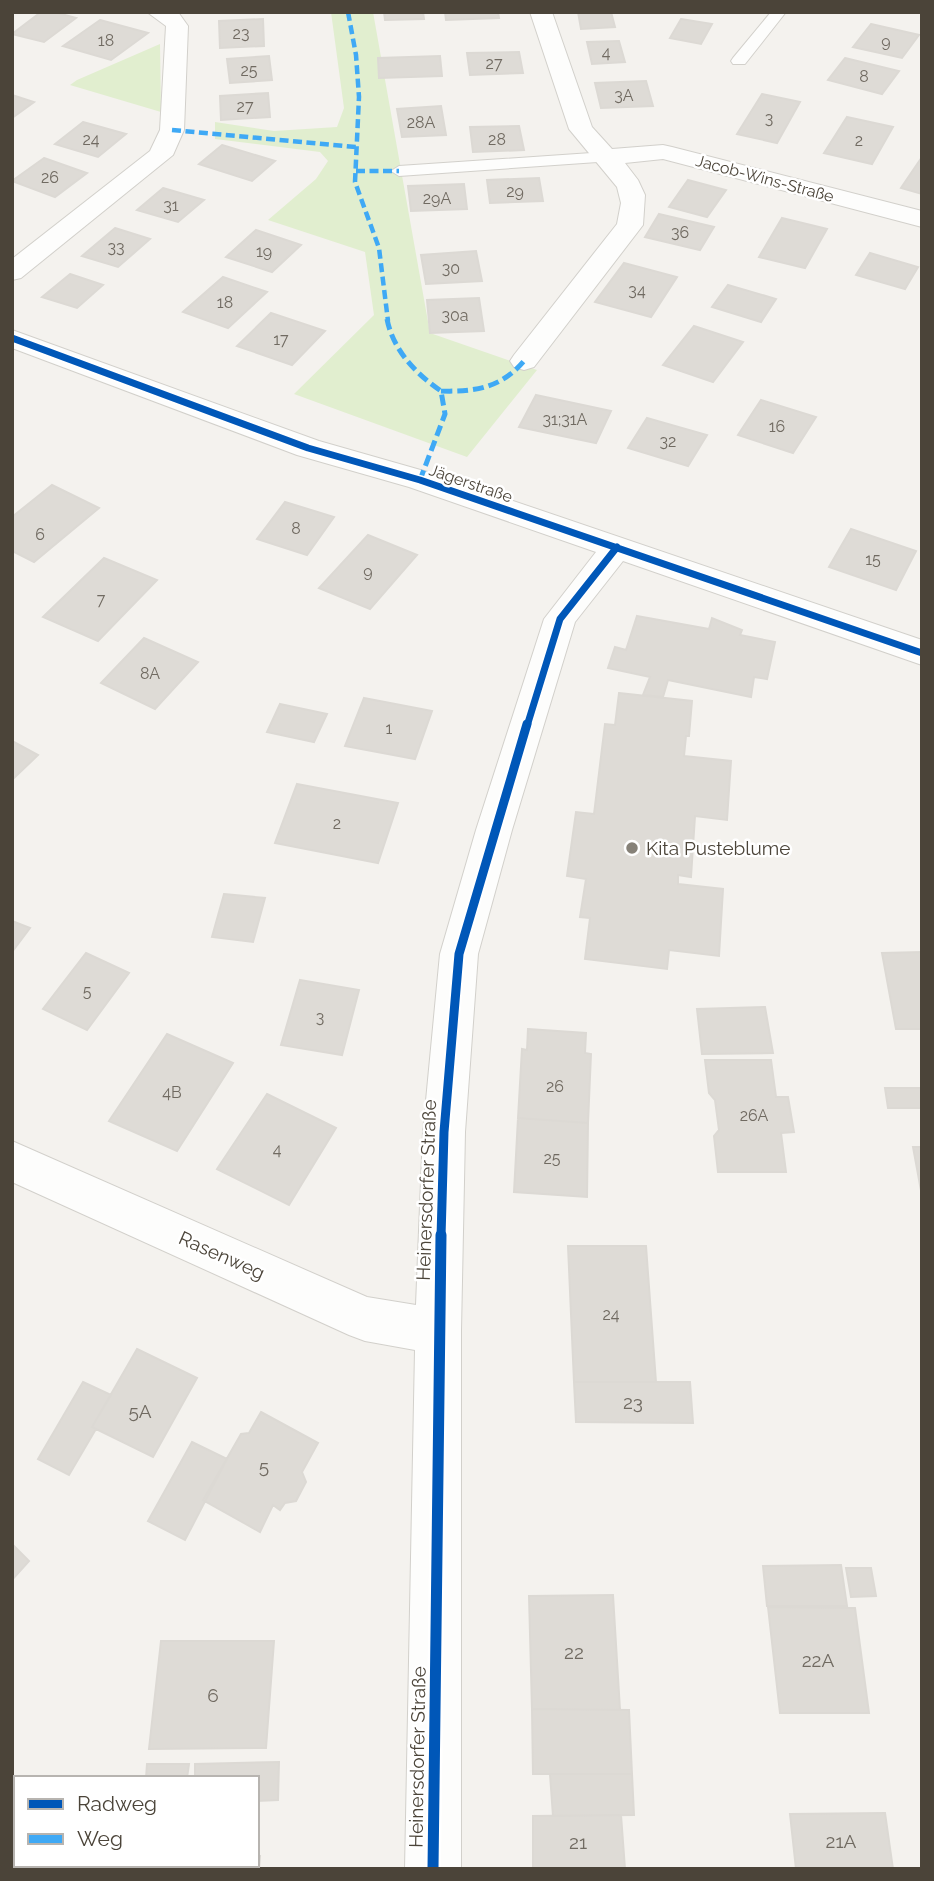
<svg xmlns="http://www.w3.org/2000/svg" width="934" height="1881" font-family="Raleway,sans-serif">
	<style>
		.green { fill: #e1eecf }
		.building { fill: #dedbd6; stroke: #dcd9d4; stroke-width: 2 }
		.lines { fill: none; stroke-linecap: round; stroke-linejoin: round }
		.service-casing { stroke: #d2d0cb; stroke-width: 2 }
		.minor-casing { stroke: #d2d0cb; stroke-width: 2 }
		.service { fill: #fdfdfc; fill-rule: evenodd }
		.minor { fill: #fdfdfc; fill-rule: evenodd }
		.quiet-far1 { stroke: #3fa9f5; stroke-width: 4.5; stroke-dasharray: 9 4.5; stroke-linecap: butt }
		.quiet { stroke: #3fa9f5; stroke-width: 5; stroke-dasharray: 11 5; stroke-linecap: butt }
		.cycleway-far2-casing { stroke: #fff; stroke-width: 10 }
		.cycleway-far1-casing { stroke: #fff; stroke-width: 13 }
		.cycleway-casing { stroke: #fff; stroke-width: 16 }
		.cycleway-far2 { stroke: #0057b8; stroke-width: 7 }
		.cycleway-far1 { stroke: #0057b8; stroke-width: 9 }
		.cycleway { stroke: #0057b8; stroke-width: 11 }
		.poi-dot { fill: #868178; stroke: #fff; stroke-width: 2.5 }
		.labels { text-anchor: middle; stroke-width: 5; stroke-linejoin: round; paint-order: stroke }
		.number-label { font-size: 16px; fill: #706a61 }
		.far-street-label { font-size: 16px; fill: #4b4439; stroke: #fff }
		.poi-label { font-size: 19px; fill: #4b4439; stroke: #fff; text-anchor: start }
		.street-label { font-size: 19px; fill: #4b4439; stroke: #fff }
		.near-number-label { font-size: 19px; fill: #706a61 }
	</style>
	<rect width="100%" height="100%" fill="#f4f2ee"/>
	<path class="green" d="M331,12H373L430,333L537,370L467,457L294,394L374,315L365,252L268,220L316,179L328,161L320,152L215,139V122L274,131L337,127L344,108Z
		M160,44L161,112L70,85L77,80Z"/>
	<path class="building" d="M41,12H54L76,18L44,42L12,34Z
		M384,12H423L424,19L385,20Z
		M445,12H498L499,18L446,20Z
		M578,12H611L615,27L581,29Z
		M263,19L264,46L220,48L219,21Z
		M681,19L712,24L701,44L670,38Z
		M100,20L148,33L111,60L63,46Z
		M871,24L919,35L902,58L853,47Z
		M619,41L625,62L592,64L587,42Z
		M519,52L523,73L470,75L467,53Z
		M269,56L272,80L230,83L227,59Z
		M440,56L442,76L379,78L378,58Z
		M845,58L899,71L882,94L828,80Z
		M646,81L653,106L601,108L595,83Z
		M268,93L270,117L221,120L220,96Z
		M762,94L800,102L777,143L737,134Z
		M12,95L34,102L12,118Z
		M441,106L446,135L402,137L397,109Z
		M847,117L893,127L872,164L824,153Z
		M83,122L126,134L98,157L55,144Z
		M519,126L524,150L473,152L470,127Z
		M222,145L275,161L252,181L199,164Z
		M922,157V194L901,188Z
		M44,158L87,173L55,197L12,181Z
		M539,178L543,201L490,203L487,180Z
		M688,180L726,190L707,217L669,207Z
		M464,184L467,209L411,211L408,186Z
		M163,188L204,200L178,222L137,210Z
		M659,214L714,227L700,250L645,237Z
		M782,218L827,229L805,268L759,257Z
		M115,228L150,239L118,267L82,256Z
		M256,230L301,245L272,272L226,257Z
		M476,251L482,281L426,284L421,255Z
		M870,253L918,267L905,289L856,275Z
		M624,263L677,277L651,317L595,302Z
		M70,274L103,285L77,308L42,297Z
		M223,277L267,292L228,328L183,312Z
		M728,285L776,299L761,322L712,307Z
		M479,298L484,331L430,333L427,300Z
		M271,313L325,331L292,365L237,346Z
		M694,326L743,342L713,382L663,365Z
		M536,395L611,411L596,443L519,427Z
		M761,400L816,417L793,453L738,435Z
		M647,418L707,435L688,466L628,448Z
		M52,485L99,508L34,562L12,551V517Z
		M285,502L334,517L307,555L257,539Z
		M851,529L916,551L896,590L829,567Z
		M368,535L417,555L370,609L319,588Z
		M104,558L157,580L98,641L43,617Z
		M637,616L709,629L712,618L742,630L740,635L775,642L767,679L754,677L751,697L668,680L663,697L643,695L650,677L608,668L615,647L626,650Z
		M144,638L198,662L155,709L101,683Z
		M619,693L692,701L689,736H686L684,756L731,761L727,820L695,816L691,877L678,875V884L723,889L719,956L669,950L667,969L585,959L590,918L580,917L586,879L567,876L576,812L594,814L605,724L615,725Z
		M364,698L432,711L415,759L345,746Z
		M280,704L327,714L314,742L267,732Z
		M12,741L38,755L12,780Z
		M297,784L398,803L378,863L275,843Z
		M224,894L265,898L253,942L212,937Z
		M12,921L30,928L12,952Z
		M922,952V1029H896L882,953Z
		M86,953L129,973L87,1030L43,1009Z
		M300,980L359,990L342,1055L281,1045Z
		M765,1007L773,1053L702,1054L697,1009Z
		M528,1029L586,1033L585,1053L591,1054L588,1123L518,1118L522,1049L527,1050Z
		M167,1034L233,1063L177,1151L109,1121Z
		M705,1060H771L776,1097H788L794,1132L781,1133L786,1172H718L714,1136L719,1130L715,1100L709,1093Z
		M885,1088H922V1108H888Z
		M267,1094L336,1128L289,1205L217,1169Z
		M518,1118L588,1123L587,1197L514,1192Z
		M913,1147H922V1196Z
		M568,1246H646L656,1382H574Z
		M137,1349L197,1378L153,1457L92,1427Z
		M83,1382L111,1395L92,1427L96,1429L69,1475L38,1459Z
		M574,1382H690L693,1423L576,1422Z
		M261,1412L318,1443L302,1472L306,1482L296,1501L285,1503L280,1510L273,1505L260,1532L203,1500L241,1434L249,1433Z
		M192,1442L227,1459L185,1540L148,1521Z
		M12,1544L29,1561L12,1580Z
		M841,1565L847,1606H767L763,1566Z
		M846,1568H871L876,1596L851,1597Z
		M613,1595L620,1710L532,1709L529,1596Z
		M768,1607L855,1608L869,1713H780Z
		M161,1641H274L266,1748L149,1749Z
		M532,1709L629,1710L632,1774H533Z
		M279,1762L278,1800L257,1801V1778H195V1764Z
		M147,1764H189L187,1778H146Z
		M550,1774H632L634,1815L553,1816Z
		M885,1813L893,1869H796L790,1814Z
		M621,1815L625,1869H533V1816Z
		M257,1856H260L259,1869H179V1865H257Z"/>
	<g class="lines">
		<defs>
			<path id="service" d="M771,12H786L745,64H733L731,61L733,58Z
				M606,152L614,157L612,161L399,176L391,171L399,166Z"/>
			<path id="minor" d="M147,12H178L188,26L184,130L173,155L21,278L12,280V259L150,151L160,130L166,26Z
				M530,12H552L592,127L612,149L663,145L672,147L922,211V227L663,159L625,163L638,180L645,195L643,225L534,367L524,370L514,367L510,361L514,355L617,224L621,203L617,187L569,129Z
				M12,330L319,441L431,473L922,640V665L623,561L575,622L512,830L478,954L465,1132L461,1331V1869H405L415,1350L365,1341L349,1335L12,1182V1141L367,1297L416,1305L423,1132L440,954L476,830L544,619L596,552L409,487L297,455L12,348Z"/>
		</defs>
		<use href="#service" class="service-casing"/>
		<use href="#minor" class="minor-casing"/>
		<use href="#service" class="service"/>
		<use href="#minor" class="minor"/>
		<path class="quiet-far1" d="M348,12L356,55L359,97L355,182L379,248L388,321
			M172,130L356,147
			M356,171H399"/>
		<path class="quiet" d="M387,319C393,350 416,374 441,391L445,414L420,480
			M441,391C475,392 501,388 524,361"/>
		<defs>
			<path id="cycleway-far2" d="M12,338L308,448L420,480L922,653
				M527,726L560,619L617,547"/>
			<path id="cycleway-far1" d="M441,1237L444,1132L459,954L527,724"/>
			<path id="cycleway" d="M433,1869L441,1235"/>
		</defs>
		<use href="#cycleway-far2" class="cycleway-far2-casing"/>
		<use href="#cycleway-far1" class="cycleway-far1-casing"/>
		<use href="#cycleway" class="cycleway-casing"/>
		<use href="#cycleway-far2" class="cycleway-far2"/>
		<use href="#cycleway-far1" class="cycleway-far1"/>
		<use href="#cycleway" class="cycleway"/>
	</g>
	<circle class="poi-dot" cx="632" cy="848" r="7"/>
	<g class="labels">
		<g class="number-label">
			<text x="241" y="39">23</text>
			<text x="106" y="46">18</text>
			<text x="886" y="47">9</text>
			<text x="606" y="58">4</text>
			<text x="494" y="69">27</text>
			<text x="249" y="76">25</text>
			<text x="864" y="82">8</text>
			<text x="624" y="101">3A</text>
			<text x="245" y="112">27</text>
			<text x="769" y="124">3</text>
			<text x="421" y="128">28A</text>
			<text x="91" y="145">24</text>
			<text x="497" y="145">28</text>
			<text x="859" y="146">2</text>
			<text x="50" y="183">26</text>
			<text x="515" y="197">29</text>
			<text x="437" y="204">29A</text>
			<text x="171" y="211">31</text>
			<text x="680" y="238">36</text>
			<text x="116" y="253">33</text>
			<text x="264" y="257">19</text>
			<text x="451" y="274">30</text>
			<text x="637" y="296">34</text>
			<text x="225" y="308">18</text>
			<text x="455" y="321">30a</text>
			<text x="281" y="345">17</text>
			<text x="565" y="425">31;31A</text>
			<text x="777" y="432">16</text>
			<text x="668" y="447">32</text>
			<text x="296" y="534">8</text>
			<text x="40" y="540">6</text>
			<text x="873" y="565">15</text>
			<text x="368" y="577">9</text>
			<text x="101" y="605">7</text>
			<text x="150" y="679">8A</text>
			<text x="389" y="734">1</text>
			<text x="337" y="829">2</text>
			<text x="87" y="997">5</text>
			<text x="320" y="1023">3</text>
			<text x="555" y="1092">26</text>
			<text x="172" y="1098">4B</text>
			<text x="754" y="1121">26A</text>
			<text x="277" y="1155">4</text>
			<text x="552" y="1164">25</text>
			<text x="611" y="1320">24</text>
		</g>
		<g class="far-street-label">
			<text transform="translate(765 178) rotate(15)" y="6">Jacob-Wins-Straße</text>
			<text transform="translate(471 483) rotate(19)" y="6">Jägerstraße</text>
		</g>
		<g class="poi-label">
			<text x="646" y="855">Kita Pusteblume</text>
		</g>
		<g class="street-label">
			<text transform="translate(426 1190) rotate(-88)" y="7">Heinersdorfer Straße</text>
			<text transform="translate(222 1255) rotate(24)" y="7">Rasenweg</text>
			<text transform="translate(417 1757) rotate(-89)" y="7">Heinersdorfer Straße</text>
		</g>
		<g class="near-number-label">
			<text x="633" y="1409">23</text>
			<text x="140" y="1418">5A</text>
			<text x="264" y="1473">5</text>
			<text x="574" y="1659">22</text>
			<text x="818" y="1667">22A</text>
			<text x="213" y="1702">6</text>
			<text x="841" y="1848">21A</text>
			<text x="578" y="1849">21</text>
		</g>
	</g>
	<rect width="934" height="1881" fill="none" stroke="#4b4439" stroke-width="28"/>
	<rect x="14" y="1776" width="245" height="91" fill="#ffffff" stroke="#b7b4b0" stroke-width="2"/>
	<rect x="28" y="1799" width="35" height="10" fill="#0057b8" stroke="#b7b4b0" stroke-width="2"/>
	<text x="77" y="1811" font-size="21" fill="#4b4439">Radweg</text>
	<rect x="28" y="1834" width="35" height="10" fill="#3fa9f5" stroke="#b7b4b0" stroke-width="2"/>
	<text x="77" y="1846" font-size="21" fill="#4b4439">Weg</text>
</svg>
